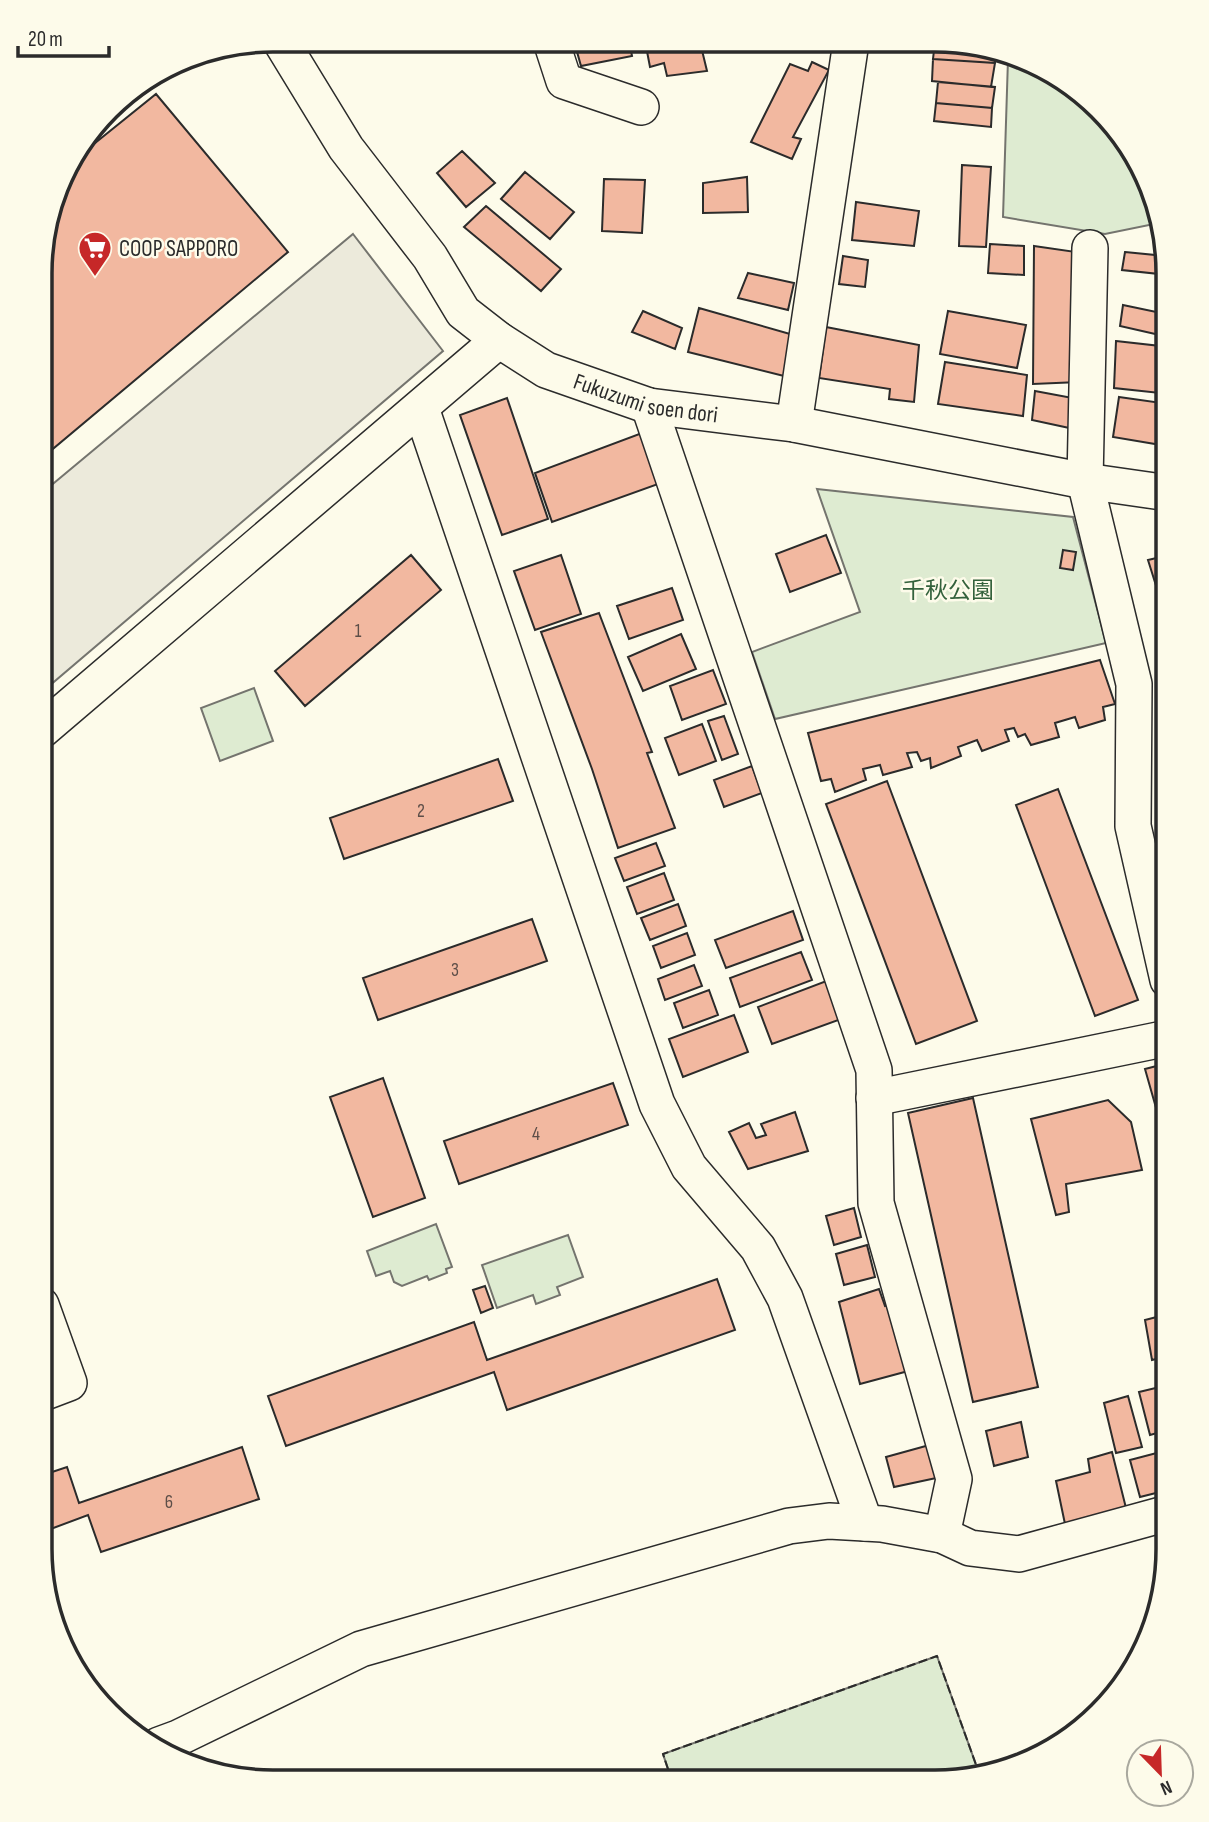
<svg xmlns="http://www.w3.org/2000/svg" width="1209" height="1822" font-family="'Sofia Sans Condensed','Noto Sans JP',sans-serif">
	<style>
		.green { fill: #deebd1; stroke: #74746e; stroke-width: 2 }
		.parking { fill: #eceadb; stroke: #74746e; stroke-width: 2 }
		.building { fill: #f2b8a0; stroke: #2b2b2b; stroke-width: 2 }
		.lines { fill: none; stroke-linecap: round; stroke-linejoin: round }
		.minor-casing { stroke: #2b2b2b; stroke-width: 38 }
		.minor { stroke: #fdfbea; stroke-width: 35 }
		.fence { stroke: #2b2b2b; stroke-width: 2; stroke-dasharray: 9 3.5; stroke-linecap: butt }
		.labels { text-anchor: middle; stroke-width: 5; stroke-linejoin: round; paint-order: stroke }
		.number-label { font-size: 19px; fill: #5d4e48 }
		.poi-label { font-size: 23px; fill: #2b2b2b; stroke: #fdfbea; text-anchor: start }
		.street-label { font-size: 23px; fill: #2b2b2b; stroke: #fdfbea }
		.park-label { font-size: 23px; fill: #34623c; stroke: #fdfbea }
		.rim { fill: none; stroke: #2b2b2b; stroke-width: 3.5 }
	</style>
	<rect width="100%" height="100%" fill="#fdfbea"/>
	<path class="green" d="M1008,59L1077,88L1151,184L1159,223L1105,234L1003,217Z
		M817,489L1073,517L1106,643L775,719L752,652L860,612Z
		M254,688L273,741L220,761L201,708Z
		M436,1224L452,1267L446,1269L447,1273L429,1280L427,1276L402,1286L394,1282L390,1271L376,1276L367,1251Z
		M568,1235L583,1277L557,1287L560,1295L536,1304L533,1295L497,1308L482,1265Z
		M937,1656L979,1773L936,1782L672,1781L663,1754Z"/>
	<path class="parking" d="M353,234L443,351L42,692V493Z"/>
	<path class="building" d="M574,41H629L632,56L581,66Z
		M645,41L700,42L707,71L667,76L664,63L650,67Z
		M935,42H967L996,54L995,63L933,59Z
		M933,59L995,63L991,87L932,81Z
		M812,62L829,70L793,137L801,139L792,159L751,142L790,64L808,71Z
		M938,82L995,87L992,108L936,103Z
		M156,94L288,252L42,458V242L69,164Z
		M936,103L992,108L991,127L934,121Z
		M462,151L495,183L466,207L437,173Z
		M962,165L991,167L986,247L959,246Z
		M525,172L574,212L550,239L501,199Z
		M747,177L748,212L703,213V183Z
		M604,179L645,180L642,233L602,231Z
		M856,202L919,211L914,246L852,240Z
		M486,206L561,269L541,291L464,227Z
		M990,244L1024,246V275L988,273Z
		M1034,246L1076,252L1079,382L1033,384Z
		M1125,252L1165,256L1169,275L1122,270Z
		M843,256L868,260L865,287L839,284Z
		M748,273L794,283L788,310L738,298Z
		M1123,305L1166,314L1164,336L1120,326Z
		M699,308L797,336L788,377L688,352Z
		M643,311L682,328L675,349L632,332Z
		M948,311L1026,325L1017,368L940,354Z
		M826,327L919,345L914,402L889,399L890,389L819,378Z
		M1116,341L1169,347V394L1114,388Z
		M945,362L1027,375L1023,416L938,404Z
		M1035,391L1078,399L1074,429L1032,420Z
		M1119,397L1169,404L1167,446L1113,437Z
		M507,398L548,519L502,535L460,415Z
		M642,433L661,483L552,522L535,473Z
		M826,535L841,573L790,592L776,554Z
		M1063,550L1076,552L1073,570L1060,568Z
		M411,555L441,590L305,706L275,671Z
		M561,555L581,614L535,630L514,571Z
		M1169,555V627L1148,560Z
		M672,588L683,620L629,639L617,606Z
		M599,613L652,752L647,753L675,828L618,848L592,769L541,632Z
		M681,634L696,669L643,691L628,657Z
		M1100,660L1115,704L1103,707L1105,720L1079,728L1075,717L1055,723L1059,737L1031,745L1025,734L1018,737L1014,728L1005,730L1009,741L982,751L977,740L958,747L961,756L931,768L930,758L921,761L917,752L907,753L912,767L883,775L880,765L863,769L866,780L835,792L831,779L821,781L808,733Z
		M713,670L726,704L682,720L670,686Z
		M724,716L738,754L722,760L708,721Z
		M702,724L716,761L679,775L665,738Z
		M498,759L513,801L344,859L330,818Z
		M752,766L762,793L724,807L714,780Z
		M887,781L977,1021L916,1044L826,804Z
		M1058,789L1138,1000L1095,1016L1016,805Z
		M656,843L665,866L624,881L615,858Z
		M664,873L674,900L637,914L627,887Z
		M678,904L686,926L650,940L641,918Z
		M793,911L803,940L726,968L715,940Z
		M532,919L547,961L378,1020L363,978Z
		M687,933L695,955L661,968L653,946Z
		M801,952L812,980L740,1007L730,978Z
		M694,965L702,986L665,1000L658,979Z
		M829,980L844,1018L772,1044L758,1007Z
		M709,990L718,1015L683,1028L674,1003Z
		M734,1015L748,1052L683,1077L669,1039Z
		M1168,1063V1150L1145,1069Z
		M383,1078L425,1198L373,1217L330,1097Z
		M613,1083L628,1125L459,1184L444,1141Z
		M973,1098L1038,1387L973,1402L908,1113Z
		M1108,1100L1131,1122L1142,1170L1066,1184L1069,1212L1056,1215L1031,1119Z
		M795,1112L808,1151L748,1169L729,1132L749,1123L756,1138L766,1135L761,1124Z
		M854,1208L861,1237L834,1245L826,1216Z
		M867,1245L875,1277L844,1285L836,1254Z
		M717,1279L735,1330L507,1410L494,1372L286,1446L268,1396L474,1322L487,1360Z
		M485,1286L493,1308L481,1313L473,1290Z
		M879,1289L885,1306L894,1303L912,1370L860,1384L839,1302Z
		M1168,1314V1356L1152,1360L1145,1320Z
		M1168,1385V1430L1150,1435L1139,1392Z
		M1128,1396L1142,1447L1116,1453L1104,1403Z
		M1021,1422L1028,1457L994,1466L986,1431Z
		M933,1444L941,1477L894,1487L886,1457Z
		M242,1447L259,1499L101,1552L88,1515L40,1533V1476L67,1467L79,1503Z
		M1168,1450V1490L1140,1497L1130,1460Z
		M1112,1452L1126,1508L1065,1524L1056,1481L1090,1472L1088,1459Z"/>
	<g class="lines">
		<defs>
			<g id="minor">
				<path id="s1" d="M280,40L346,148L430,257L463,312L499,340L546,370L649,406L794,424L1085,481L1169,493"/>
				<path d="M551,41L564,81L641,107"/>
				<path d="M1090,248L1085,481L1134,684L1133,826L1168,980"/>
				<path d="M649,406L874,1070L876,1203L954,1479L942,1535"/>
				<path d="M421,408L657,1104L689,1167L758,1248L785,1298L865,1523"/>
				<path d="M794,424L851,42"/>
				<path d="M42,730L499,340"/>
				<path d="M874,1098L1168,1038"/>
				<path d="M40,1394L69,1383L41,1305"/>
				<path d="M159,1745L178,1738L361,1649L789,1526L829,1521L882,1524L942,1535L970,1548L1019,1554L1168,1513"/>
			</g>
		</defs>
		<use href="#minor" class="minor-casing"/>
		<use href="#minor" class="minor"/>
		<path class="fence" d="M672,1781L663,1754L937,1656L979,1773"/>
	</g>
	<defs>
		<symbol id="supermarket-pin" viewBox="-11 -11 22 30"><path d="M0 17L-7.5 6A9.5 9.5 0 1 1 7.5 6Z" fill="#c62828" stroke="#fdfbea"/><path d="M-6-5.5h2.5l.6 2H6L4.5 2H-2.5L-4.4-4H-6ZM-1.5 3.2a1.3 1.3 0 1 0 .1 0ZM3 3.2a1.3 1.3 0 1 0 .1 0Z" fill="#fff"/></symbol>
	</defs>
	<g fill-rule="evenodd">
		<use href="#supermarket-pin" x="76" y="229" width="38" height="52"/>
	</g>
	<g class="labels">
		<g class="number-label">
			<text x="358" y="637">1</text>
			<text x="421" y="817">2</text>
			<text x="455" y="976">3</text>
			<text x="536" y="1140">4</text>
			<text x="169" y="1508">6</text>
		</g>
		<g class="poi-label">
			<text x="119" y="256">COOP SAPPORO</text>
		</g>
		<g class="street-label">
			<text dy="8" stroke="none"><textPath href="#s1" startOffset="534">Fukuzumi soen dori</textPath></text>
		</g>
		<g class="park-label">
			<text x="948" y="598">千秋公園</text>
		</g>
	</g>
	<path d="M0 0H1209V1822H0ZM273 52H935A221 221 0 0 1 1156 273V1549A221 221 0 0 1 935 1770H273A221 221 0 0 1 52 1549V273A221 221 0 0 1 273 52Z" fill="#fdfbea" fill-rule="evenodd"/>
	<path class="rim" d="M273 52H935A221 221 0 0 1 1156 273V1549A221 221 0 0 1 935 1770H273A221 221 0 0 1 52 1549V273A221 221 0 0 1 273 52Z"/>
	<g transform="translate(1160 1773) rotate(157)"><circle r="33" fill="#fdfbea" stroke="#a9a89e" stroke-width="2"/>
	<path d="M0-5L12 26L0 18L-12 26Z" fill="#c62828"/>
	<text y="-10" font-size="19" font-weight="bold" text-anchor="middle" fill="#2b2b2b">N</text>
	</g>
	<path d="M18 46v10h91v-10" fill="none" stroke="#2b2b2b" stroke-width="3.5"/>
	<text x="28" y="46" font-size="21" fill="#2b2b2b" stroke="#fdfbea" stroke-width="5" paint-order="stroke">20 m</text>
</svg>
